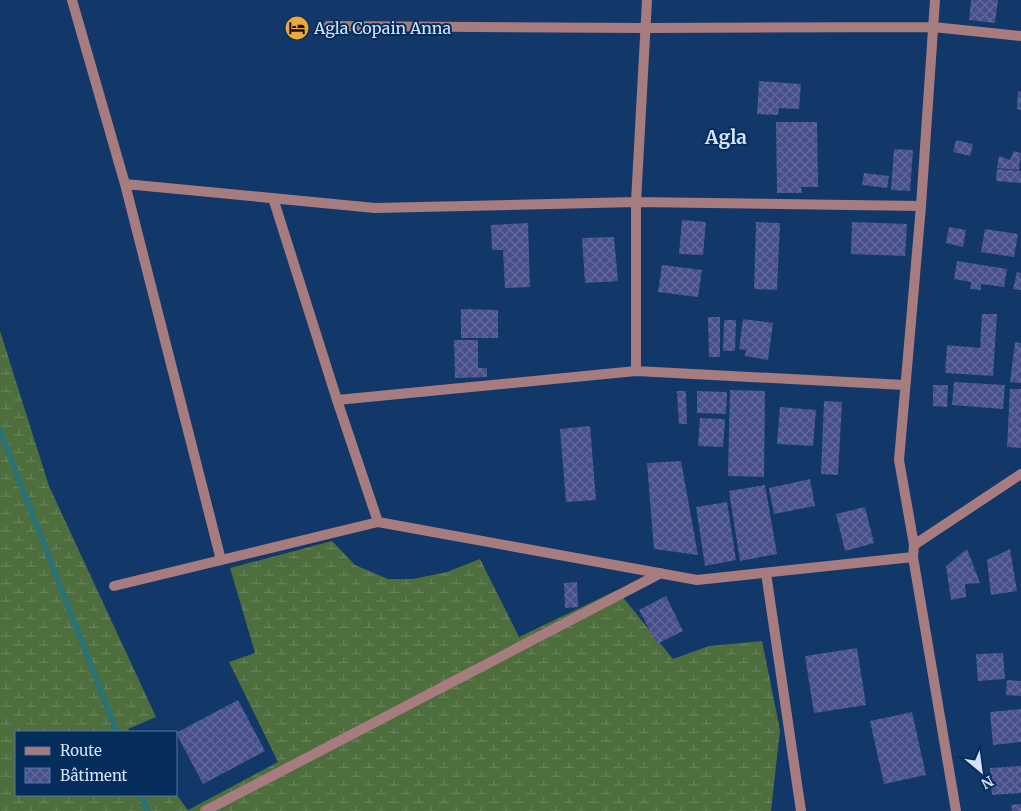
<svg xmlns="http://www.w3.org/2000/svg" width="1021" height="811" font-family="Merriweather,serif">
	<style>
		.wetland { fill: url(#wetland-marsh) }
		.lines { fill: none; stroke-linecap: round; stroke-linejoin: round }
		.stream { stroke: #2a7273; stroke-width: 6 }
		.building { fill: url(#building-cross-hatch) }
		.street { stroke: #a67c7e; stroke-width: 10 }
		.labels { text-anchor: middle; stroke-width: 4; stroke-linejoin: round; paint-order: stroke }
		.poi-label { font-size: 16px; fill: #d2e3fb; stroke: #052d5c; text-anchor: start }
		.quarter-label { font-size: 19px; font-weight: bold; fill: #d2e3fb; stroke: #052d5c }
	</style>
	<defs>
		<pattern id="wetland-marsh" width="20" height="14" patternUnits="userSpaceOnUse" patternTransform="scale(1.25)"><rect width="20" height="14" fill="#4e6e3e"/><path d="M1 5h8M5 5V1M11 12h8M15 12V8" fill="none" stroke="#67835b"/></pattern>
		<pattern id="building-cross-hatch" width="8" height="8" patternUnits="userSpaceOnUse" patternTransform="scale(1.25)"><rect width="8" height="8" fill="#48508a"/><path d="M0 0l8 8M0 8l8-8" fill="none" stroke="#62699b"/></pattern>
	</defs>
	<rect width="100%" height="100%" fill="#113868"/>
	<path class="wetland" d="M0,331L49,486L156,717L128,729L130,732H16V795L176,794L188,810L278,762L229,662L255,653L230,568L332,541L355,565L388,579H413L447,572L480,559L519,637L617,590L673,659L709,646L762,641L780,730L771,811H0Z"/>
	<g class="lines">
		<path class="stream" d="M0,431L117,732
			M141,795L148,811"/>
	</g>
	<path class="building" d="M971,0H998L995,23L969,20Z
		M759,81L801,84L799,109L779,108L778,115L757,114Z
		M1018,91L1021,92V110L1017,109Z
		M776,122H817L818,187H801L802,193H777Z
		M956,140L973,144L970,156L953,152Z
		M894,149L913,150L910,191L891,190Z
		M1014,151L1021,153L1019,170L997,168L999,156L1010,160Z
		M997,169L1021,171V183L996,181Z
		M864,173L889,176L887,188L862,185Z
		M682,220L706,222L703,255L679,254Z
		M756,222L780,223L777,290L754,289Z
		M852,222L907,224L905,256L851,254Z
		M528,223L530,287L505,288L503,250H492L491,225Z
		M949,227L966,230L963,247L946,243Z
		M985,229L1018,234L1014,257L981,252Z
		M614,237L618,281L585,283L582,238Z
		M957,261L1007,269L1004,287L981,284V290L970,289L971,282L954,279Z
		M662,265L702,270L698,297L658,292Z
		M1017,272L1021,273V290L1013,289Z
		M461,309L498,310V338H461Z
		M982,314H997L993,376L945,373L947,345L980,348Z
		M708,317H720V357H709Z
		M743,319L773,323L768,360L745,356L746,350L739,349Z
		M724,320H736L735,351H723Z
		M454,340H478V368H487V377L455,378Z
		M1015,342L1021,343V383L1010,382Z
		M954,382L1005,385L1003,409L952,405Z
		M933,385H948L947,407L933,406Z
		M1010,389H1021V448L1007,447Z
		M730,390L765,391L764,477L728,476Z
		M677,391H686L687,424H679Z
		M697,391L727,392L726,414L697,413Z
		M824,401L842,402L838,475L821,474Z
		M780,407L816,410L813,446L777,444Z
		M700,418L725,419L723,447L698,446Z
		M590,426L596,500L566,502L560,429Z
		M681,461L698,555L654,549L647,463Z
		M810,479L815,506L774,514L769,488Z
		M765,485L777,554L740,561L729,491Z
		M727,502L736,560L705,566L696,507Z
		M865,507L874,543L845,551L836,514Z
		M967,549L980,583L965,584L966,597L951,600L946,566Z
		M1010,549L1017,591L991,595L987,560Z
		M577,582L578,607L565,608L564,583Z
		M666,596L683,631L657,644L639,610Z
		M857,648L866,705L814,713L805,656Z
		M1003,653L1005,679L978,681L976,654Z
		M1007,680L1021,681V696L1006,695Z
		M238,700L265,751L203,784L176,733Z
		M1021,709V742L993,745L990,712Z
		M912,712L926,775L884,784L870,721Z
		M1021,766V793L992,795L990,768Z
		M1021,804V811H1012L1011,805Z"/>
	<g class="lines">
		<path class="street" d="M72,0L125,184L221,560
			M935,0L921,206L899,460L914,545L913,557L956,811
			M328,26L646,28L933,27L1021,36
			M125,184L375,208L636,202L921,206
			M273,198L337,400L378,522
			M636,371V202L647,0
			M337,400L636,371L905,385
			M914,545L1021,474
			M766,573L801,811
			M114,586L378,522L697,580L913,557
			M205,811L661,573"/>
	</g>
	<defs>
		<symbol id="hotel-disc" viewBox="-11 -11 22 22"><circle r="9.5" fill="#eca93a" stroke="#052d5c"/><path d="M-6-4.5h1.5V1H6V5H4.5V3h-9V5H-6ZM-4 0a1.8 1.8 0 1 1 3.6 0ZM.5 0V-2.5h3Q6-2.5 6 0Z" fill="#111"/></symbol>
	</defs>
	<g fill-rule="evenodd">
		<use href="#hotel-disc" x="283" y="14" width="28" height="28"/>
	</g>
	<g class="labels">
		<g class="poi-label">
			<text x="314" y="34">Agla Copain Anna</text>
		</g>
		<g class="quarter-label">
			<text x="726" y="144">Agla</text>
		</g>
	</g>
	<rect x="15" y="731" width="162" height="65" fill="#052d5c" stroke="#57769c"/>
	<rect x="25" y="747" width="25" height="8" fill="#a67c7e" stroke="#57769c"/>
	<text x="60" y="756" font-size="15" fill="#d2e3fb">Route</text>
	<rect x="25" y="768" width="25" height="15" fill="url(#building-cross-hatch)" stroke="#57769c"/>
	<text x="60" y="781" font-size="15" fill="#d2e3fb">Bâtiment</text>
	<g transform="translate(981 771) rotate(151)" stroke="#052d5c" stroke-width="4" paint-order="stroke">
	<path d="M0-4L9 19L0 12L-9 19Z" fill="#d2e3fb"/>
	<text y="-8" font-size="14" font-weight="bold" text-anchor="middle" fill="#d2e3fb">N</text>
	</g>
</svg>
